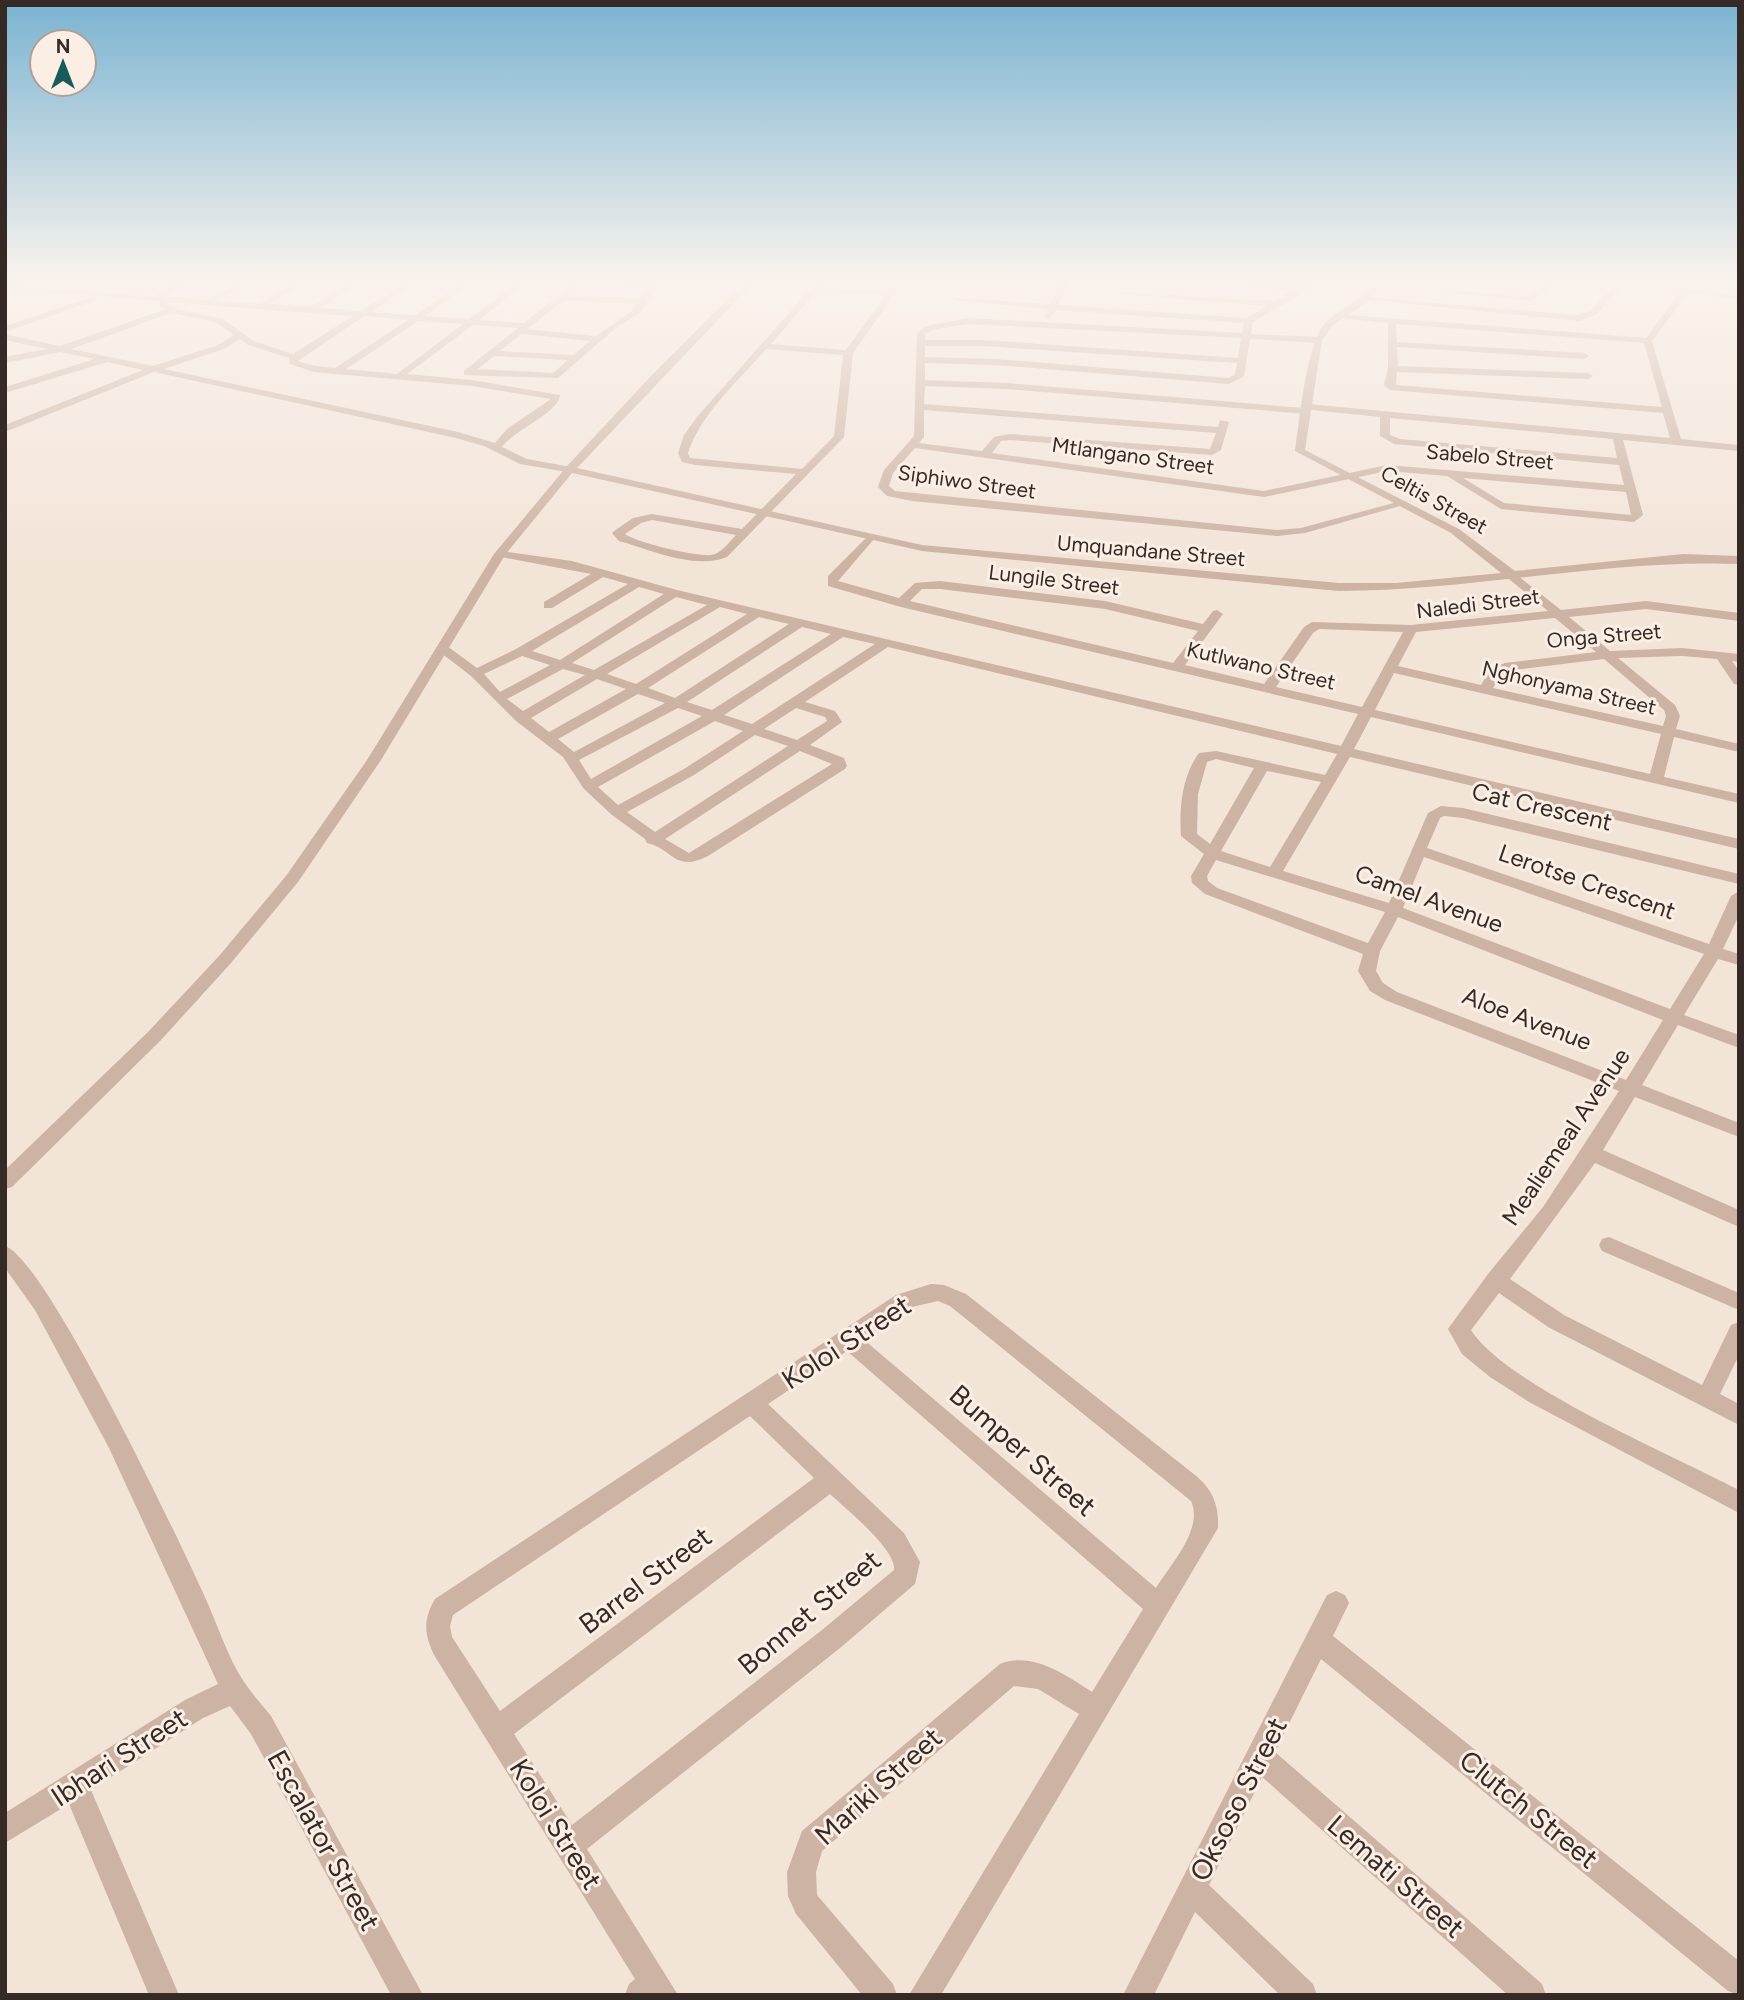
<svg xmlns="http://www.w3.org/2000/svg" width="1744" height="2000" font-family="Figtree,sans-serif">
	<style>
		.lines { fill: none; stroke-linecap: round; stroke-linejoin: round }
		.minor { fill: #ccb3a3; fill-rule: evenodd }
		.tertiary { fill: #ccb3a3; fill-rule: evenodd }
		.labels { text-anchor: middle; stroke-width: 6; stroke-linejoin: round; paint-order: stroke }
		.far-street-label { font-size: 21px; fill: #362a26; stroke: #fbefe5 }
		.street-label { font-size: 24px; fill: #362a26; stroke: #fbefe5 }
		.near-street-label { font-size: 28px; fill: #362a26; stroke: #fbefe5 }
	</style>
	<rect width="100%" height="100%" fill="#f3e4d8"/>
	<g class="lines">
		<path class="minor" d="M184,280H194L166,297L205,300L245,280H255L217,300L259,304L299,280H309L270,304L310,307L353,280H363L321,308L360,311L409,280H419L371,312L415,315L468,280H477L425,316L469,319L521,280H530L479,320L524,323L577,280H606L657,287L640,313L618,326L558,378L464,375V371L518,328L473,325L407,374L472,380L560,395C559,413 515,429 502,447L527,459L571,467L572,469L567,472L520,464L484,446L456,438L154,372L5,432V425L143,370L107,362L5,393V387L95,359L60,352L5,363V357L47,349L5,340V334L60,346L166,309L159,305L160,301L5,289V285L155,296ZM585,283L647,289L639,299L569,295ZM564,300L636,304L633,310L596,336L527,329ZM165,302L353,316L293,354L254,341L221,318L179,310ZM171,313L215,322L234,335L218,345L153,366L71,349ZM364,316L408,320L335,368L315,366L298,361ZM418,321L463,324L397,374L346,369ZM521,334L590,341L574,355L500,351ZM240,339L248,345L289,358L290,364L314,372L472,386L551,399L507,429L495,443L458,432L164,369L224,349ZM494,356L568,360L553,373L478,369Z
			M818,280H826L821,286L889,291L897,280H905L853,353L844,437L727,557C695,570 651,550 619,541L612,533L614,531L633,518L652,514L742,529L796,474L695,465L682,462L678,453L684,435L697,417ZM817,291L885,296L846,350L771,344ZM766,349L843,355L834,436L802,469L690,458L688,453C701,413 739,381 766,349ZM652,520L736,535C729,542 721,554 711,555C696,557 635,542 625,534L641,523Z
			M1062,280H1070L1058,305L1247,318L1267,306L1117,294L1121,292L1275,301L1291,291L1174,280L1298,286L1308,280H1318L1306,291L1253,322L1251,334L1318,337L1322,340L1318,343L1250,339L1244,376L1229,384L997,365L925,363V380L1006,383L1304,408L1308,404L1670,438L1663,413L1390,390L1384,385L1388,369V323L1333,317L1337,314L1646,338L1689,280H1697L1691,288L1739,295V300L1688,293L1652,341L1681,439L1739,445V451L1623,440L1643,515L1634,522L1501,509L1447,476L1387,471L1264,497L915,448L893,473L889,486L895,491L1277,530L1301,528L1401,501L1407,504L1305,533L1277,536L912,501L887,496L878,487L884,470L914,436L917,333L926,326L968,318L1242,333L1244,323L1056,310L1048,320L1044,317L1048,309L954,300L958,298L1050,304ZM968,324L1241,338L1238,358L984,340H925V334L932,330ZM1396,324L1644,343L1662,407L1396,385L1397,372L1588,379L1593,376L1588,373L1398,366L1397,347L1584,359L1589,356L1584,353L1397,342ZM925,346H984L1237,363L1235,375L1228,378L997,359L925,357ZM925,386L1006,389L1307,414L1311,410L1380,417V436L1394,444L1619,465L1624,485L1387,465L1264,491L992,453L1001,441L1010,440L1212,455L1221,450L1229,422L1220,420L1218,427L924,404ZM924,410L1216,433L1210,449L1010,434L994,437L982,451L919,443L924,437ZM1390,418L1613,439L1617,458L1400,439L1390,435ZM1463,478L1626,492L1631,515L1504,503Z
			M1552,280H1561L1531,301L1440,292L1444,290L1529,296Z
			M1619,280H1627L1596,315L1579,321L1362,299L1366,297L1578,315L1590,311Z
			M92,297L99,299L5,332V326Z
			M869,535L875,538L838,581L899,598L915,583L940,581L1105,601L1203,624L1213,611L1217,610L1223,614L1185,665L1264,684L1304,627L1312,622L1411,625L1548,611L1509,579V573L1513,572L1561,610L1646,601L1739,613V621L1646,609L1569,617L1610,651L1682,648L1739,654V662L1732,661L1739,671V685L1734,684L1717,659L1682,656L1618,658L1675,705L1680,716L1676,729L1739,744V752L1674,737L1664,777L1739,794V803L1371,717L1354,749L1739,839V849L1350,757L1283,871L1389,903L1428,813L1441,806L1463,808L1739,874V884L1463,818L1444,816L1440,818L1427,848L1709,944L1731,896L1739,891V915L1723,949L1739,954V965L1718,959L1684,1015L1739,1035V1048L1678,1025L1642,1085L1739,1123V1137L1635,1097L1603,1150L1739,1210V1227L1595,1163L1510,1279L1564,1315L1702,1385L1731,1325L1739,1322V1355L1720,1394L1739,1404V1425L1548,1327L1499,1293L1471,1330C1504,1384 1677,1457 1739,1490V1513L1529,1402L1490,1377L1462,1354L1448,1329L1488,1274L1543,1207L1619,1091L1385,1000L1370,991L1358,971L1363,954L1205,894L1192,883L1191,876L1204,854L1181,836C1179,808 1182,776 1199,753L1216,751L1325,775L1337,754L888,647L805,702L835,711L842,722L810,745L844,758L847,766L845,769L708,856C674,873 674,849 647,843L645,839L612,815L584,789L563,757L516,721L471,676L436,649L437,646H447L477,668L516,649L628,584L603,577L552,608H544V602L591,574L496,556L494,554L500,551L572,561L677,590L1341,746L1358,714L901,607L828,586V576ZM639,587L664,594L560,660L532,651ZM922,589H940L1105,609L1198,631L1173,663L910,601ZM676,597L707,605L594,670L572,663ZM720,607L747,614L636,684L607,674ZM759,617L789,624L675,698L648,688ZM1555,618L1596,652L1505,663L1491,669L1481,685L1398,666L1416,632ZM802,627L831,634L712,710L687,702ZM1319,629L1403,632L1362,707L1276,687L1313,633ZM843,637L875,644L752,724L724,715ZM522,656L550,665L500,692L484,674ZM1604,659L1664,710L1666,716L1663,726L1493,688L1501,675L1513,670ZM563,669L585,675L523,711L507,699ZM1394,673L1661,734L1650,774L1375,710ZM597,679L626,689L549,732L531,718ZM638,694L665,703L574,752L558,739ZM678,708L702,716L591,779L579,760ZM796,708L825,717L827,721L797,740L764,729ZM715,721L743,731L684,769L618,805L598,787ZM755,735L788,746L655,832L627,812L694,775ZM800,751L832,764L689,853L665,839ZM1216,759L1254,768L1210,844L1197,834L1198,794L1207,762ZM1267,771L1321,782L1270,867L1221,851ZM1424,857L1704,954L1670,1009L1403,908ZM1216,860L1385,912L1368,943L1217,888L1208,881L1207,876ZM1398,917L1663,1020L1626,1080L1397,992L1383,983L1376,971L1380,951Z
			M1609,1237L1739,1293V1310L1602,1251L1599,1245L1602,1239Z
			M5,1246C46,1259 180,1542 204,1595C217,1623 227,1656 244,1682C252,1694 262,1705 271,1716L423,1995H391L251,1734L230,1706L203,1718L91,1790L179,1995H149L69,1804L5,1843V1813L185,1700L218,1684L109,1448L35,1310L5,1268Z
			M931,1284L944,1285L966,1294L1195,1475C1213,1490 1219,1505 1218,1528L941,1995H909L1079,1714L1038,1689L1014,1686L822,1851L816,1872L817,1895L893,1984L897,1995H862L796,1914L788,1896L787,1872L802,1831L1000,1664C1032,1651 1066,1675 1092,1692L1143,1609L847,1351L768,1404L904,1533L920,1562L915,1584L840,1648L587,1849L678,1995H625L629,1984L635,1979L434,1655C424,1633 423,1620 435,1599L896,1295ZM938,1301L950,1306L1191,1501C1204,1529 1170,1565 1156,1588L863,1339L912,1307ZM750,1416L814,1478L500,1711L452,1637L450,1626L453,1615ZM830,1494C845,1508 897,1550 894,1570L822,1630L572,1825L514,1734Z
			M1336,1591L1345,1595L1349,1603L1333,1636L1739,1961V1995L1728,1991L1321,1659L1275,1752L1542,1984L1546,1995H1508L1262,1777L1209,1885L1313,1984L1317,1995H1280L1195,1912L1154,1995H1123L1327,1595Z"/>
		<path class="tertiary" d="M747,280H756L577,468L922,545L1339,583H1396L1501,573L1451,533L1295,451C1300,420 1306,341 1327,321C1345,305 1360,301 1378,280H1386L1369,301L1333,325L1322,340L1305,450L1459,529L1515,571L1683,554L1739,556V564C1605,559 1473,591 1339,591L922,551L572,473L505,555L381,760L298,882L231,963L161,1040L12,1187L5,1189V1170L148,1032L219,956L286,876L367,760L494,554L563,471V467L567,466L650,377Z"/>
	</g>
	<linearGradient id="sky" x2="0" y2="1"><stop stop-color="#7ab3d2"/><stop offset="0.5" stop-color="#faf3ed"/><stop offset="1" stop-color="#faf3ed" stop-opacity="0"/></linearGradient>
	<rect width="1744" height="560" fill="url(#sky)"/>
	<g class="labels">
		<g class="far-street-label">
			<text transform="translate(1133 456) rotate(8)" y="7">Mtlangano Street</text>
			<text transform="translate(1490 457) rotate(5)" y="7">Sabelo Street</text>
			<text transform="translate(967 482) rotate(8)" y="7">Siphiwo Street</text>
			<text transform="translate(1434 500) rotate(29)" y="7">Celtis Street</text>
			<text transform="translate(1151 551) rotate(5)" y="7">Umquandane Street</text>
			<text transform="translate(1054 580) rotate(7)" y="7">Lungile Street</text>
			<text transform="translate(1478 604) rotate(-7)" y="7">Naledi Street</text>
			<text transform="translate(1604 636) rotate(-5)" y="7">Onga Street</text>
			<text transform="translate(1261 666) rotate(13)" y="7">Kutlwano Street</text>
			<text transform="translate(1569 688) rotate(13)" y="7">Nghonyama Street</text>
		</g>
		<g class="street-label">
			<text transform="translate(1542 807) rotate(13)" y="8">Cat Crescent</text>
			<text transform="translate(1587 882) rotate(19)" y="8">Lerotse Crescent</text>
			<text transform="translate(1429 899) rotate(20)" y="8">Camel Avenue</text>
			<text transform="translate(1527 1019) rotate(21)" y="8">Aloe Avenue</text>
			<text transform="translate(1566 1137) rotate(-56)" y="8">Mealiemeal Avenue</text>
		</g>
		<g class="near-street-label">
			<text transform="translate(846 1342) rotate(-33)" y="10">Koloi Street</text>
			<text transform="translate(1023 1450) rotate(41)" y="10">Bumper Street</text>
			<text transform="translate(645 1580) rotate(-37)" y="10">Barrel Street</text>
			<text transform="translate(809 1612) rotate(-40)" y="10">Bonnet Street</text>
			<text transform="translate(119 1757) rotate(-33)" y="10">Ibhari Street</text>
			<text transform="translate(878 1786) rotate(-42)" y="10">Mariki Street</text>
			<text transform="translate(1238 1799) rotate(-63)" y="10">Oksoso Street</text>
			<text transform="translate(1529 1809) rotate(39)" y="10">Clutch Street</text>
			<text transform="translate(556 1824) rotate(58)" y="10">Koloi Street</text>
			<text transform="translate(324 1840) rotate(61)" y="10">Escalator Street</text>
			<text transform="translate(1396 1876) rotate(41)" y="10">Lemati Street</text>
		</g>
	</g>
	<rect width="1744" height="2000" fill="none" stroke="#362a26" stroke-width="14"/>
	<g transform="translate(63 63)"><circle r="33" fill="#fbefe5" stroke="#aca099" stroke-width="2"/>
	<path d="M0-5L12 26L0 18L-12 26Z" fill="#185b5b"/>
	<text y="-10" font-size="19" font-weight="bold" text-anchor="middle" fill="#362a26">N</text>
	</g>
</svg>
